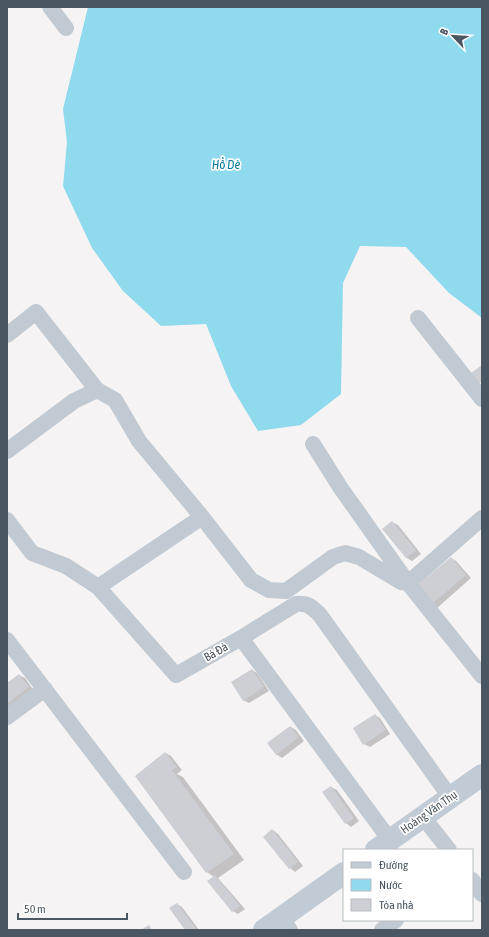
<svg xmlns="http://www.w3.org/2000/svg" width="489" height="937" font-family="'Asap Condensed',sans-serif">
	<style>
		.water { fill: #90daee }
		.shadow { fill: #0003 }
		.building { fill: #cdcfd5 }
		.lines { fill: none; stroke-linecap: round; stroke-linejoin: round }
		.minor { stroke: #c1cad2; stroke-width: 16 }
		.secondary { stroke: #c1cbd6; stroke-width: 22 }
		.labels { text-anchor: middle; stroke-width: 3.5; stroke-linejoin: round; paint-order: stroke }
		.street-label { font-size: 12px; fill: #4a5661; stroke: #fff }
		.water-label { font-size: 13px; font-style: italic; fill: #0c7c9b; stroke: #fff }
	</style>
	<rect width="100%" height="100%" fill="#f5f3f3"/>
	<path class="water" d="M88,7H482V318L449,293L406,247L360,246L343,283L341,394L301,425L258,431L231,386L206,324L161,326L123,291L92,248L63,186L67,142L63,109Z"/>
	<path class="shadow" d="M392,522L398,525L421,554L412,561L407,558L384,529Z
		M451,558L456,561L471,578L437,608L432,605Z
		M252,670L257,673L269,691L249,703L243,700Z
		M19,675L25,678L34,691L7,711V684Z
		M375,715L380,718L390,734L370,747L364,744Z
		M291,727L296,730L304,741L282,758L276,754Z
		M166,753L171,756L182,770L177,774L183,777L244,860L218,878L245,909L238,914L233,911L214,877L207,872L147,790Z
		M331,787L337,790L359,821L351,827L346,823Z
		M273,830L278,834L303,866L295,872L290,868Z
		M177,904L182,907L199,930H186Z"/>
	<path class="building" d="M482,365V381L475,386L467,376Z
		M392,521L416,550L406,558L382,529Z
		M451,557L466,575L431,605L415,587Z
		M252,669L264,687L243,701L231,682Z
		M19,674L29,687L7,704V683Z
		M375,714L386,730L363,745L353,728Z
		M290,726L299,737L276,755L267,743Z
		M165,752L177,767L172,770L234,854L206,873L135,776Z
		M331,786L354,818L345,824L322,792Z
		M272,829L298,862L289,869L263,837Z
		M215,875L240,906L232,912L207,881Z
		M177,903L197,930H185L169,908Z
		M149,925L152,930H141Z"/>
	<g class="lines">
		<path class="minor" d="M50,7L66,28
			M418,318L482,399
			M7,335L36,312L97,390
			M313,444L340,487L408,583L482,676
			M7,451L74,401L97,390L115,400L139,441L202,517L251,580L269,590L286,591L333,557L345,553L359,557L401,582L408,583L482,518
			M7,520L32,553L66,566L98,587L176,675L241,638L390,840
			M98,587L202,517
			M241,638L296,604C308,603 312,607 320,615L450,797
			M7,640L184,872
			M7,717L45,689
			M423,817L449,850
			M472,880L482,894
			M281,918L290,930
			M382,930L396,920"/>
		<path class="secondary" d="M376,850L482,775
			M264,930L344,873"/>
	</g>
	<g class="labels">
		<g class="street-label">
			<text transform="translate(216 652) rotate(-30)" y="4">Bà Đà</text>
			<text transform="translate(429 812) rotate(-35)" y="4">Hoàng Văn Thụ</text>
		</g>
		<g class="water-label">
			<text x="226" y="169">Hồ Dè</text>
		</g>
	</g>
	<rect width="489" height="937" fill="none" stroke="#4a5661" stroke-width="16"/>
	<rect x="343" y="849" width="130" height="72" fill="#ffffff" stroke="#b7bbc0"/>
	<rect x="351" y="862" width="20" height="6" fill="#c1cbd6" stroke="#b7bbc0"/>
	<text x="379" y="869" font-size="12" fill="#4a5661">Đường</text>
	<rect x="351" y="879" width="20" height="12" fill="#90daee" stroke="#b7bbc0"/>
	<text x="379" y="889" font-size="12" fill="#4a5661">Nước</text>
	<rect x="351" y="899" width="20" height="12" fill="#cdcfd5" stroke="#b7bbc0"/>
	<text x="379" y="909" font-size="12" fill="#4a5661">Tòa nhà</text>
	<g transform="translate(453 36) rotate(295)" stroke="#ffffff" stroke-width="3" paint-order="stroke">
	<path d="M0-3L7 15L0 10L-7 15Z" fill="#4a5661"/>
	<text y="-6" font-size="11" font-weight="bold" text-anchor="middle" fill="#4a5661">B</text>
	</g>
	<path d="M18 913v6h109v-6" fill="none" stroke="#4a5661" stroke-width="2"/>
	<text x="24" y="913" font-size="12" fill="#4a5661" stroke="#ffffff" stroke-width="3" paint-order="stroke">50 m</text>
</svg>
